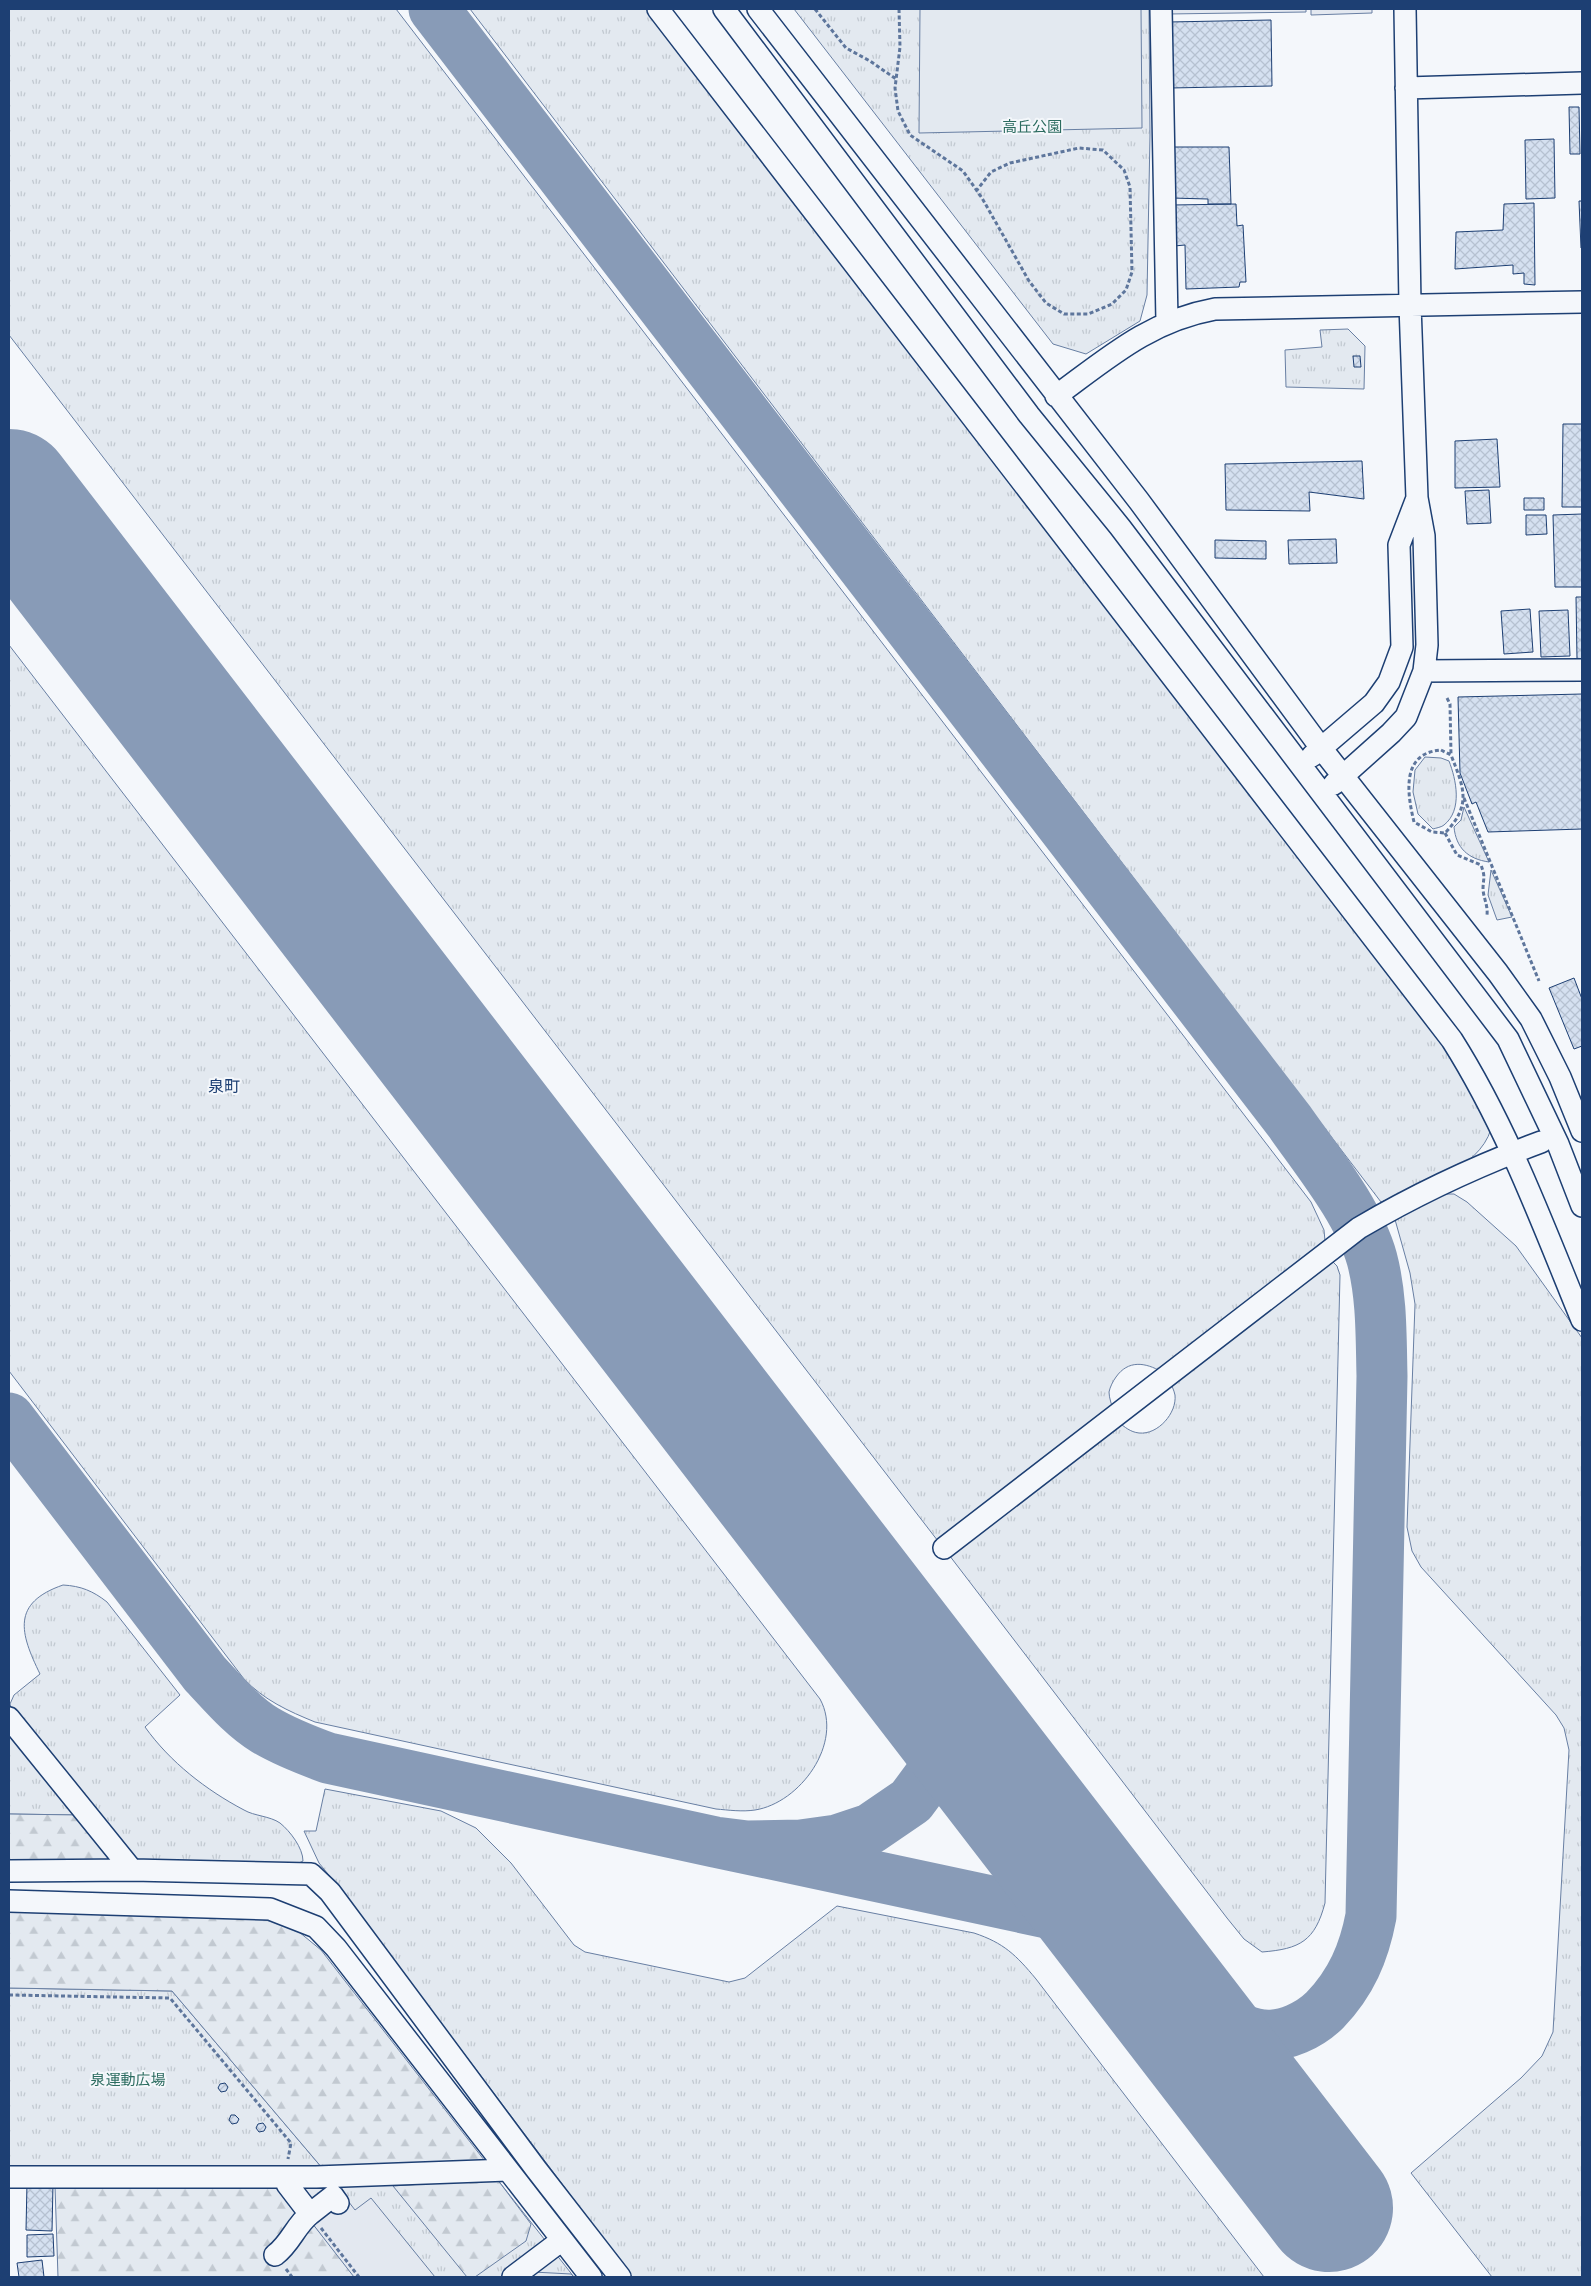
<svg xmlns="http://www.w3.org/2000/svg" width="1591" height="2286" font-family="Overpass,'Noto Sans JP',sans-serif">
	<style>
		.grass { fill: url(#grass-tufts); stroke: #687fa3 }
		.forest { fill: url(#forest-firs); stroke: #687fa3 }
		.pitch { fill: #e3e9f0; stroke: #687fa3 }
		.parking { fill: #e3e8f0; stroke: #687fa3 }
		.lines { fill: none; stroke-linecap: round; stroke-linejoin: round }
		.taxiway { stroke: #889bb7; stroke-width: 51 }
		.runway { stroke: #889bb7; stroke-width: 128 }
		.building { fill: url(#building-cross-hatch); stroke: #1d3f73 }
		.minor-casing { stroke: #1d3f73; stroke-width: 24 }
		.path { stroke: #5e769c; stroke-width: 3; stroke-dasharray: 4 2.5; stroke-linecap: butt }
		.minor { stroke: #f4f7fb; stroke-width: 21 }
		.labels { text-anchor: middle; stroke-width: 4; stroke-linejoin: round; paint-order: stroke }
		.park-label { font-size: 15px; fill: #2c6c60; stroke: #f4f7fb }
		.neighbourhood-label { font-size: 16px; fill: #1d3f73; stroke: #f4f7fb }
	</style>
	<defs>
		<pattern id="grass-tufts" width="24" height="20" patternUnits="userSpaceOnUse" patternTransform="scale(1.25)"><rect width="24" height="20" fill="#e3e9f0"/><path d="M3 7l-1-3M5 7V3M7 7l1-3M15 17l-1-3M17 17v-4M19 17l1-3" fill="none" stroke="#c2c9d1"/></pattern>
		<pattern id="forest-firs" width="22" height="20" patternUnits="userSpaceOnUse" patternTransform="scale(1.25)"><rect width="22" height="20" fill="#e3e9f0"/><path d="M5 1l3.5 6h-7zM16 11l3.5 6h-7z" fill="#c2c9d1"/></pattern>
		<pattern id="building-cross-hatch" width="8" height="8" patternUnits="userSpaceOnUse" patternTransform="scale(1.25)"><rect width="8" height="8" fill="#d5e0f0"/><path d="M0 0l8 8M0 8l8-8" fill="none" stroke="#b6c1d1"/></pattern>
	</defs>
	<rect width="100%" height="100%" fill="#f4f7fb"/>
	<path class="grass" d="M9,9H396L1311,1202L1324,1230L1325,1241L1162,1372C1145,1362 1128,1360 1116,1377C1113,1381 1110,1387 1109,1392C1109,1398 1112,1406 1114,1412L941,1545L9,335Z
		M470,9H652L1444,1038L1491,1129C1479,1170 1417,1188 1381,1202Z
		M794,9H1149L1150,135L1147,295L1140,321L1086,354L1053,344Z
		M1348,329L1365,346L1364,389L1286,387L1285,350L1322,347L1320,330Z
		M9,645L820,1699C844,1743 800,1803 755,1810C742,1812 728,1810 716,1809L315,1722C288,1711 264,1700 244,1679L9,1371Z
		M1425,757L1441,758L1449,761C1456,779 1463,810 1444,825C1442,827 1436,828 1433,829L1418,814L1413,792L1415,770Z
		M1464,807L1489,862C1468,859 1456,848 1454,827L1461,820Z
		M1491,870L1512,917L1497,920L1488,895Z
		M1444,1194H1454L1467,1202L1516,1246L1582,1338V2277H1492L1411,2173L1521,2078L1542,2056L1553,2032L1569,1750L1564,1728L1556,1715L1421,1567L1412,1551L1407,1527L1415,1304L1410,1273L1394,1216Z
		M1326,1261L1333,1262L1337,1266L1340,1275L1325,1903C1315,1941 1300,1949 1262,1952L1244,1939L1227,1918L946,1551L1118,1422C1125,1427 1130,1432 1139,1433C1158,1435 1177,1413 1175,1395C1174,1390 1171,1384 1169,1380Z
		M63,1585C81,1586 93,1591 107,1602L180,1695L145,1727C170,1762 206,1790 244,1810C254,1816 270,1816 280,1823C290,1831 303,1848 303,1861L297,1864L142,1862L132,1854L12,1710L10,1704L14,1695L40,1674C20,1633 11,1603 63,1585Z
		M9,1728L79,1815L9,1814Z
		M325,1789L441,1811L476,1828L511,1863L574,1945L585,1952L729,1982L745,1978L837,1906L974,1933C1004,1943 1016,1955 1036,1979L1264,2277H632L345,1895L319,1863L304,1831H316Z
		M9,1988L172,1991L323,2169L497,2179L574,2277H250L252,2186L9,2170Z"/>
	<path class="forest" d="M9,1814L79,1815L110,1858L109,1862L9,1864Z
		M9,1911L253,1915L293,1927L321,1950L488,2165L323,2169L172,1991L9,1988Z
		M497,2179L531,2224L526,2241L475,2277H467L393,2186Z
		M55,2186H283L355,2277H58Z
		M533,2272L571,2274L574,2277H526Z"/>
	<path class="pitch" d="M920,9H1141L1142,128L919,133Z"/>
	<path class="parking" d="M1168,9H1306V12L1168,14Z
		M1311,9H1372V13L1311,15Z
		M345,2197L355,2210L371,2198L435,2277H354L312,2223Z"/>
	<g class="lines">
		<path class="taxiway" d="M434,9L1290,1122C1318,1162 1359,1212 1372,1259C1382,1297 1381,1337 1382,1376L1371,1916C1364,1953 1351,1983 1325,2010C1310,2025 1285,2037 1263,2035C1248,2034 1212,2019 1200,2010C1176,1993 1156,1971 1132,1954C1112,1938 1089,1928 1066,1917L715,1842
			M9,1418L205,1674C223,1693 242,1716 265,1730C285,1742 306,1750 328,1758L715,1842L747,1846L801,1845L837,1840L870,1829L911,1801L931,1774L938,1738L931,1699L916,1671"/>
		<path class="runway" d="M9,493L1329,2208"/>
	</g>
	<path class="building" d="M1271,20L1272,86L1170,88L1169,22Z
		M1569,107H1579L1580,154H1570Z
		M1554,139L1555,198L1526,199L1525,140Z
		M1170,147H1229L1231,204H1208V199L1171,198Z
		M1579,201H1582V248H1581Z
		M1534,203L1535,285L1524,284V273L1513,274V265L1455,269L1456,232L1503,230L1504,204Z
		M1236,204L1237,226L1243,225L1246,282H1240L1239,287L1186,289L1185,245L1174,246L1173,205Z
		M1353,356H1360L1361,367H1354Z
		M1563,424H1582V507H1562Z
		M1497,439L1500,487L1455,488V441Z
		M1362,461L1364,499L1309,492L1310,511L1226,510L1225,464Z
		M1489,490L1491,523L1467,524L1465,491Z
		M1524,498H1544V510H1524Z
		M1582,514V587H1555L1553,515Z
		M1526,515H1546L1547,534L1526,535Z
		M1336,539L1337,563L1289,564L1288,540Z
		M1215,540L1266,541V559L1215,558Z
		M1576,597H1582V659H1577Z
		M1530,609L1533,652L1504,654L1501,611Z
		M1568,610L1570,656L1541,657L1539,611Z
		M1582,694V829L1488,832L1476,802L1472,804L1460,773L1458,697Z
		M1574,978L1582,999V1046L1574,1049L1549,988Z
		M225,2083L228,2087L226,2091L221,2092L218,2088L220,2084Z
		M231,2115H235L239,2119L237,2123L232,2124L229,2120Z
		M263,2123L266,2127L264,2131L259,2132L256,2128L258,2124Z
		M27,2183L53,2184L52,2231L26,2230Z
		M53,2234L54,2256L27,2257V2235Z
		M42,2260L44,2277H19L17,2263Z"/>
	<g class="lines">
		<defs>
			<path id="minor" d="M658,9L1452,1040C1507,1127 1543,1225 1582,1320
				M724,9L1029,415L1120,527L1508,1039L1558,1144L1582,1206
				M758,9L1139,501L1321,748L1498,973L1531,1019L1560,1077L1582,1131
				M1161,9L1167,322
				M1406,88L1582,83
				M1056,396C1108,358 1149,321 1215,309L1582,302
				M1424,671L1582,670
				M1312,756L1374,703L1389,682L1402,647L1399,545L1417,498
				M1334,784L1391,733L1406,717L1424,671L1427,645L1424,536L1417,498L1410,305L1405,9
				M944,1548L1359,1228C1415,1195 1479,1165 1541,1142
				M9,1718L132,1870
				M9,1871L132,1870L311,1874L330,1892L536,2169L620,2277
				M9,1901L270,1909L316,1927L336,1948L591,2277
				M9,2177H316L508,2170
				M287,2177V2184L310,2214L333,2196L338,2203
				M275,2255C291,2243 295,2226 310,2214
				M513,2277L562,2240"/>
		</defs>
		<use href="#minor" class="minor-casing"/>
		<path class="path" d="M815,9L846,48L870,61L896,79
			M899,9L900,47L895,88L898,111L910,135L963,171L982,198L1029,281L1046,303L1064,314H1088L1112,304L1126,290L1132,272L1130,187L1124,170L1103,150L1079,148L1010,163L991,172L977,190
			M1447,698L1450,704L1451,755
			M1441,750L1451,755C1464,788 1472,805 1445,833L1432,832L1414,822C1407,793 1401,753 1441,750Z
			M1464,798L1539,981
			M1445,833L1457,855L1481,865C1486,879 1483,877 1483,890C1484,899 1488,906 1487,915
			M9,1995L170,1998L291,2143L288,2159
			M321,2228L359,2277
			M286,2269L292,2277"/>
		<use href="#minor" class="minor"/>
	</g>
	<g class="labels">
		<g class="park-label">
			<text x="1032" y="132">高丘公園</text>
			<text x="128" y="2085">泉運動広場</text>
		</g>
		<g class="neighbourhood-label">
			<text x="224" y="1092">泉町</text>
		</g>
	</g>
	<rect width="1591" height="2286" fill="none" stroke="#1d3f73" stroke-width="20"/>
</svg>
